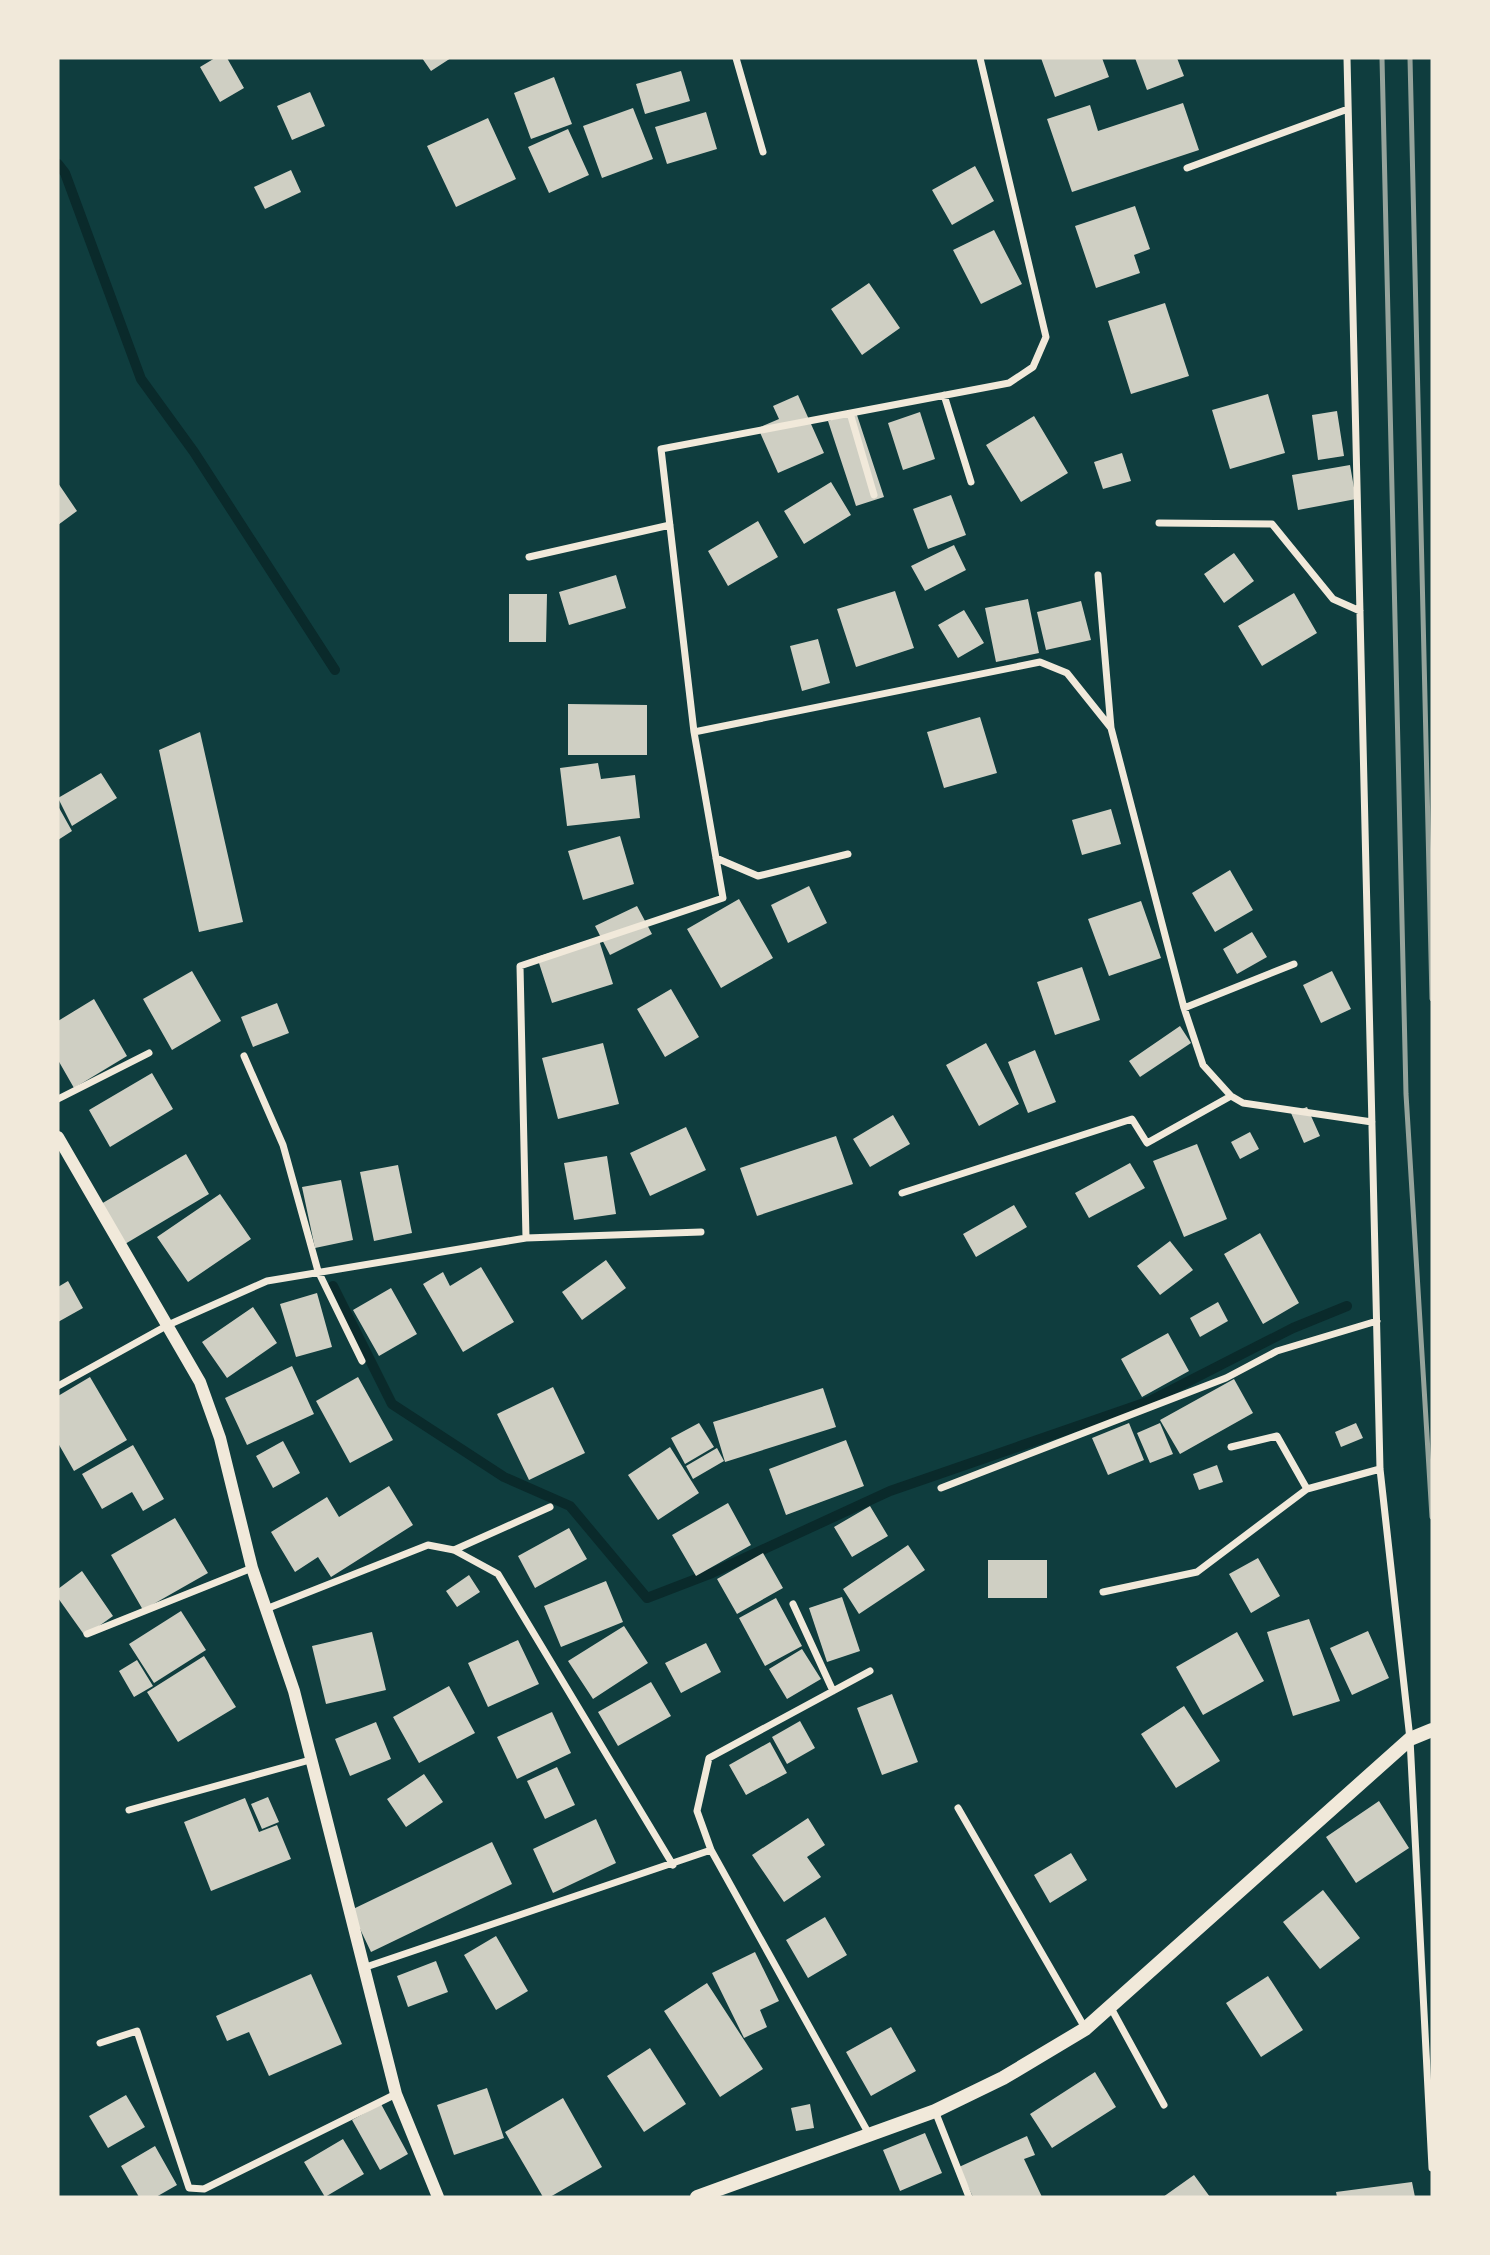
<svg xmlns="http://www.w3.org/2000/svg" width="1490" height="2255" font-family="Roboto,sans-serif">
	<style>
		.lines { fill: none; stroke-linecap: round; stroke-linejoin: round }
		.stream { stroke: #0a2a2b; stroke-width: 10 }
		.building { fill: #cfcfc3 }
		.minor { stroke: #f1e9da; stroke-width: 7 }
		.tertiary { stroke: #f1e9da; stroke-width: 12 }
		.secondary { stroke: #f1e9da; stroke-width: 14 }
		.rail { stroke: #97a49c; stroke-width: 5 }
	</style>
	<rect width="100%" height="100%" fill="#0f3d3e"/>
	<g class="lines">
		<path class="stream" d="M58,164L65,173L141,379L194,452L335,670
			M333,1286L392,1404L504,1477L570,1506L647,1598L712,1573L890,1491L1150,1401L1293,1328L1347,1306"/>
	</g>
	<path class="building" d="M215,58H227L244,88L220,102L200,67Z
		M422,58H451L431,71Z
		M1041,58H1102L1109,77L1055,97Z
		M1135,58H1177L1184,76L1147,90Z
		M681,71L690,101L645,114L636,84Z
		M554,77L572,124L531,139L514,93Z
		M310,92L325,126L292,140L277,106Z
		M1183,103L1199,150L1072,192L1047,119L1090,105L1098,131Z
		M633,108L653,159L602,178L583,126Z
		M706,112L717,149L667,164L655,127Z
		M488,118L516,179L456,207L427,146Z
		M568,129L589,175L549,193L528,147Z
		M975,166L994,201L952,225L932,190Z
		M291,170L301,192L265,209L254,187Z
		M1135,206L1150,249L1134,255L1140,273L1096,288L1075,226Z
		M994,230L1022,284L981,304L953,250Z
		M869,283L900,328L862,355L831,309Z
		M1165,303L1189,376L1131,394L1108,321Z
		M1268,394L1285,453L1230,469L1212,410Z
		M798,395L824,453L778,473L758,428L779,419L773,406Z
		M1337,411L1344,456L1318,460L1312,415Z
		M856,412L884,497L856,506L828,421Z
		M920,412L935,459L903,470L888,423Z
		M1034,416L1068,473L1021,502L986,445Z
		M1122,453L1131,481L1103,489L1094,462Z
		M1350,465L1356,499L1298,510L1292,475Z
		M831,482L851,515L804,544L784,511Z
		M58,483L77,511L58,525Z
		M951,495L966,535L928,549L913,509Z
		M758,521L778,557L728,586L708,551Z
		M954,545L966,570L925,591L911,566Z
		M1234,553L1254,581L1224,603L1204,574Z
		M616,575L626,608L569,625L559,592Z
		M895,591L914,648L856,667L837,609Z
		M1294,593L1317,633L1262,666L1238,626Z
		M509,594H547L546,642H509Z
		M1028,599L1039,653L996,662L985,608Z
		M1081,601L1091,640L1046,650L1037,612Z
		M964,610L984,643L958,658L938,625Z
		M818,639L830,683L802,691L790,646Z
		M568,704L647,705V755H568Z
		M980,717L997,773L944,788L927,732Z
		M200,732L243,922L199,932L159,750Z
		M598,763L601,779L635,775L640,818L567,826L560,768Z
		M101,773L117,798L72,826L58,798Z
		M58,806L72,831L58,840Z
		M1111,809L1121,844L1082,855L1072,820Z
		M620,836L634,884L583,900L568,851Z
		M1230,870L1253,910L1215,932L1192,893Z
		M809,886L827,923L788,943L771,905Z
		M739,899L773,958L721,988L687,929Z
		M1141,901L1161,958L1109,976L1088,919Z
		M637,906L652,934L610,955L595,926Z
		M1252,932L1267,957L1237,974L1223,949Z
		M598,937L613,984L552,1003L537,957Z
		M1082,967L1100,1020L1055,1035L1037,982Z
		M192,971L221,1021L172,1050L143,999Z
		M1332,971L1351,1009L1321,1023L1303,985Z
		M671,989L699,1037L665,1057L637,1009Z
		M94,999L127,1056L74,1088L58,1060V1021Z
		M277,1003L289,1033L253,1047L241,1017Z
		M1180,1026L1191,1043L1140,1077L1129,1061Z
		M603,1043L619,1104L558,1119L542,1058Z
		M986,1043L1019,1104L979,1126L946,1065Z
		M1035,1050L1056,1102L1028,1113L1008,1062Z
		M152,1073L173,1109L110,1147L89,1110Z
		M1307,1107L1320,1136L1304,1143L1291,1113Z
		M893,1115L910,1144L870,1167L853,1139Z
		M686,1127L706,1170L650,1196L630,1153Z
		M1250,1132L1259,1149L1240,1159L1231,1142Z
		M836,1136L853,1184L757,1216L740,1168Z
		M1197,1144L1227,1219L1184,1237L1153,1161Z
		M186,1154L209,1194L125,1244L101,1204Z
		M607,1156L616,1214L574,1220L564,1163Z
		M1130,1163L1145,1188L1089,1218L1075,1193Z
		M398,1165L412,1233L374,1241L360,1172Z
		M341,1180L353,1240L315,1248L302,1187Z
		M220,1194L251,1239L188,1282L157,1237Z
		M1014,1205L1027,1227L976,1257L963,1234Z
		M1260,1233L1299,1303L1263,1324L1224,1254Z
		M1170,1241L1193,1270L1160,1295L1137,1266Z
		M606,1260L626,1288L582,1320L562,1292Z
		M481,1267L514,1322L463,1352L423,1284L443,1272L450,1286Z
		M68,1281L83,1308L58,1322V1287Z
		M391,1288L417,1334L379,1356L353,1310Z
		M317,1293L332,1347L296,1357L280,1304Z
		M1218,1302L1228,1321L1200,1337L1190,1318Z
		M253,1307L277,1343L227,1378L202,1342Z
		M1168,1333L1189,1371L1142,1397L1121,1359Z
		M292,1366L314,1414L247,1445L225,1398Z
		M90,1377L127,1440L74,1471L58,1443V1396Z
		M358,1377L393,1440L350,1463L316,1401Z
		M1234,1379L1253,1413L1180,1454L1160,1420Z
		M553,1387L585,1453L529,1480L497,1414Z
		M823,1388L836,1427L725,1462L713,1422Z
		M699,1423L714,1447L685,1464L671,1438Z
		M1129,1423L1144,1460L1108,1475L1092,1438Z
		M1160,1423L1173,1454L1150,1463L1137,1433Z
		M1356,1423L1363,1438L1341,1447L1335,1432Z
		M846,1440L864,1486L786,1515L769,1469Z
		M283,1441L300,1473L273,1488L256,1456Z
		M133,1445L164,1499L143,1511L132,1492L102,1509L82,1474Z
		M670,1447L699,1493L658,1520L628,1475Z
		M717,1448L724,1461L693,1479L686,1466Z
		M1217,1465L1223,1482L1199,1490L1193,1474Z
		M389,1486L413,1525L331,1577L318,1557L295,1572L271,1532L327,1497L339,1517Z
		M728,1503L751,1545L696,1576L672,1535Z
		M870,1506L888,1536L852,1557L834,1527Z
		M175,1518L208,1573L143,1610L111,1555Z
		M569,1528L587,1559L535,1588L518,1556Z
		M908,1545L925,1570L859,1614L843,1589Z
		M763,1553L783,1588L737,1614L717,1579Z
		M1258,1558L1280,1596L1251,1613L1229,1574Z
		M988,1560H1047V1598H988Z
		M82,1571L113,1616L85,1636L58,1598V1589Z
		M469,1575L480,1592L457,1607L446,1591Z
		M606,1581L623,1622L561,1647L544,1606Z
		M842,1597L860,1651L827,1662L809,1608Z
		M776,1598L802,1646L765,1666L739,1618Z
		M181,1611L206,1650L154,1683L129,1644Z
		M1309,1619L1340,1701L1293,1716L1267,1632Z
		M624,1626L648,1663L593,1699L568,1661Z
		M1368,1631L1389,1678L1352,1695L1330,1648Z
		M372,1632L386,1690L326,1704L312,1646Z
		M1237,1632L1264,1681L1203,1715L1176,1667Z
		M518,1640L539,1684L488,1707L468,1663Z
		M706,1643L721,1672L681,1693L665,1663Z
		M802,1649L821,1679L787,1699L769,1669Z
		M204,1656L236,1707L178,1742L147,1692Z
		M137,1660L153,1686L134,1697L119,1671Z
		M651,1682L671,1716L618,1746L598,1712Z
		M449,1686L475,1733L419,1763L393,1717Z
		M892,1694L918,1762L882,1775L857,1708Z
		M1184,1706L1220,1761L1176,1788L1141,1734Z
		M552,1712L571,1753L517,1779L497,1737Z
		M800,1721L815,1748L787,1764L772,1737Z
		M376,1722L391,1759L350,1776L335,1739Z
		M770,1742L787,1773L746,1795L729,1765Z
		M557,1767L575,1805L545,1819L527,1781Z
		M424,1774L443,1802L406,1827L387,1799Z
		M268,1797L279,1822L262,1829L251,1804Z
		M245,1798L259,1832L277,1825L291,1859L211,1891L184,1822Z
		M1379,1801L1409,1848L1356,1883L1326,1837Z
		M808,1818L825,1845L807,1857L821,1877L784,1902L752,1855Z
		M596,1819L616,1863L553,1893L533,1849Z
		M492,1842L512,1884L371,1952L351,1910Z
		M1071,1853L1087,1880L1050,1903L1034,1875Z
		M1323,1890L1360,1938L1320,1969L1283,1922Z
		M825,1917L847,1955L808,1978L786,1940Z
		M496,1936L528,1991L496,2010L464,1955Z
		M755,1952L779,2001L760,2010L767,2027L744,2038L712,1973Z
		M436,1961L448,1992L408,2007L397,1976Z
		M311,1974L342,2044L269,2076L249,2032L227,2041L216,2016Z
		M1268,1976L1303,2030L1261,2057L1226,2003Z
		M707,1983L763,2069L720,2097L664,2011Z
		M891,2027L916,2071L871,2096L846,2052Z
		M650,2048L686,2104L644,2132L607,2076Z
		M1095,2072L1116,2107L1052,2148L1030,2114Z
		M487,2088L504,2138L454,2155L437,2105Z
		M126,2095L145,2127L108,2148L89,2116Z
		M563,2098L602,2167L550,2197H543L505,2132Z
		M381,2104L408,2154L380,2170L352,2120Z
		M810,2104L814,2128L796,2131L791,2108Z
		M925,2133L942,2173L900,2191L883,2150Z
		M1027,2136L1035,2155L1024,2159L1042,2197H973L959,2167Z
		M343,2139L364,2174L325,2197L304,2162Z
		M155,2146L177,2185L156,2197H139L121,2166Z
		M1194,2175L1210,2197H1163Z
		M1412,2182L1415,2197H1337L1336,2192Z"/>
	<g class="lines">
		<path class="minor" d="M736,58L763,152
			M980,58L1046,337L1033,367L1009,383L661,449L694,732L1040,662L1067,673L1111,728L1184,1008L1203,1065L1231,1096L1243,1103L1372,1122
			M1347,58L1380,1469L1410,1739L1432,2168
			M1187,168L1348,109
			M944,395L971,482
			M850,413L874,495
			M1159,523L1272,524L1333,599L1360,611
			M529,557L670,525
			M1098,575L1111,728
			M716,858L758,876L848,854
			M1184,1008L1294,964
			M244,1056L283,1145L318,1271L362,1361
			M58,1099L149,1053
			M902,1193L1132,1119L1147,1143L1231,1096
			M526,1238L701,1232
			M58,1386L168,1325L267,1281L526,1238L520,966L723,898L694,732
			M1231,1447L1277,1436L1307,1489
			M941,1488L1226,1378L1277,1351L1377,1321
			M454,1550L550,1507
			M1103,1592L1197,1572L1307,1489L1380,1469
			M793,1604L833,1691
			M266,1609L428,1545L454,1550L498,1574L673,1865
			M87,1634L252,1568
			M958,1808L1085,2028
			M129,1810L310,1760
			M711,1850L697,1811L709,1758L870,1671
			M363,1968L711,1850L870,2136
			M1111,2008L1164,2105
			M100,2043L137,2031L189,2188L204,2189L396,2094
			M935,2111L969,2197"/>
		<path class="tertiary" d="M58,1137L200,1382L220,1438L252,1568L294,1691L396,2094L438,2197"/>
		<path class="secondary" d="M697,2197L935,2111L1003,2078L1085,2029L1410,1739L1432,1730"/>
		<path class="rail" d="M1382,58L1406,1094L1432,1517
			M1410,58L1432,999"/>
	</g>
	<rect width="1490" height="2255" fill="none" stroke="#f1e9da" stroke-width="119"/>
</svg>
